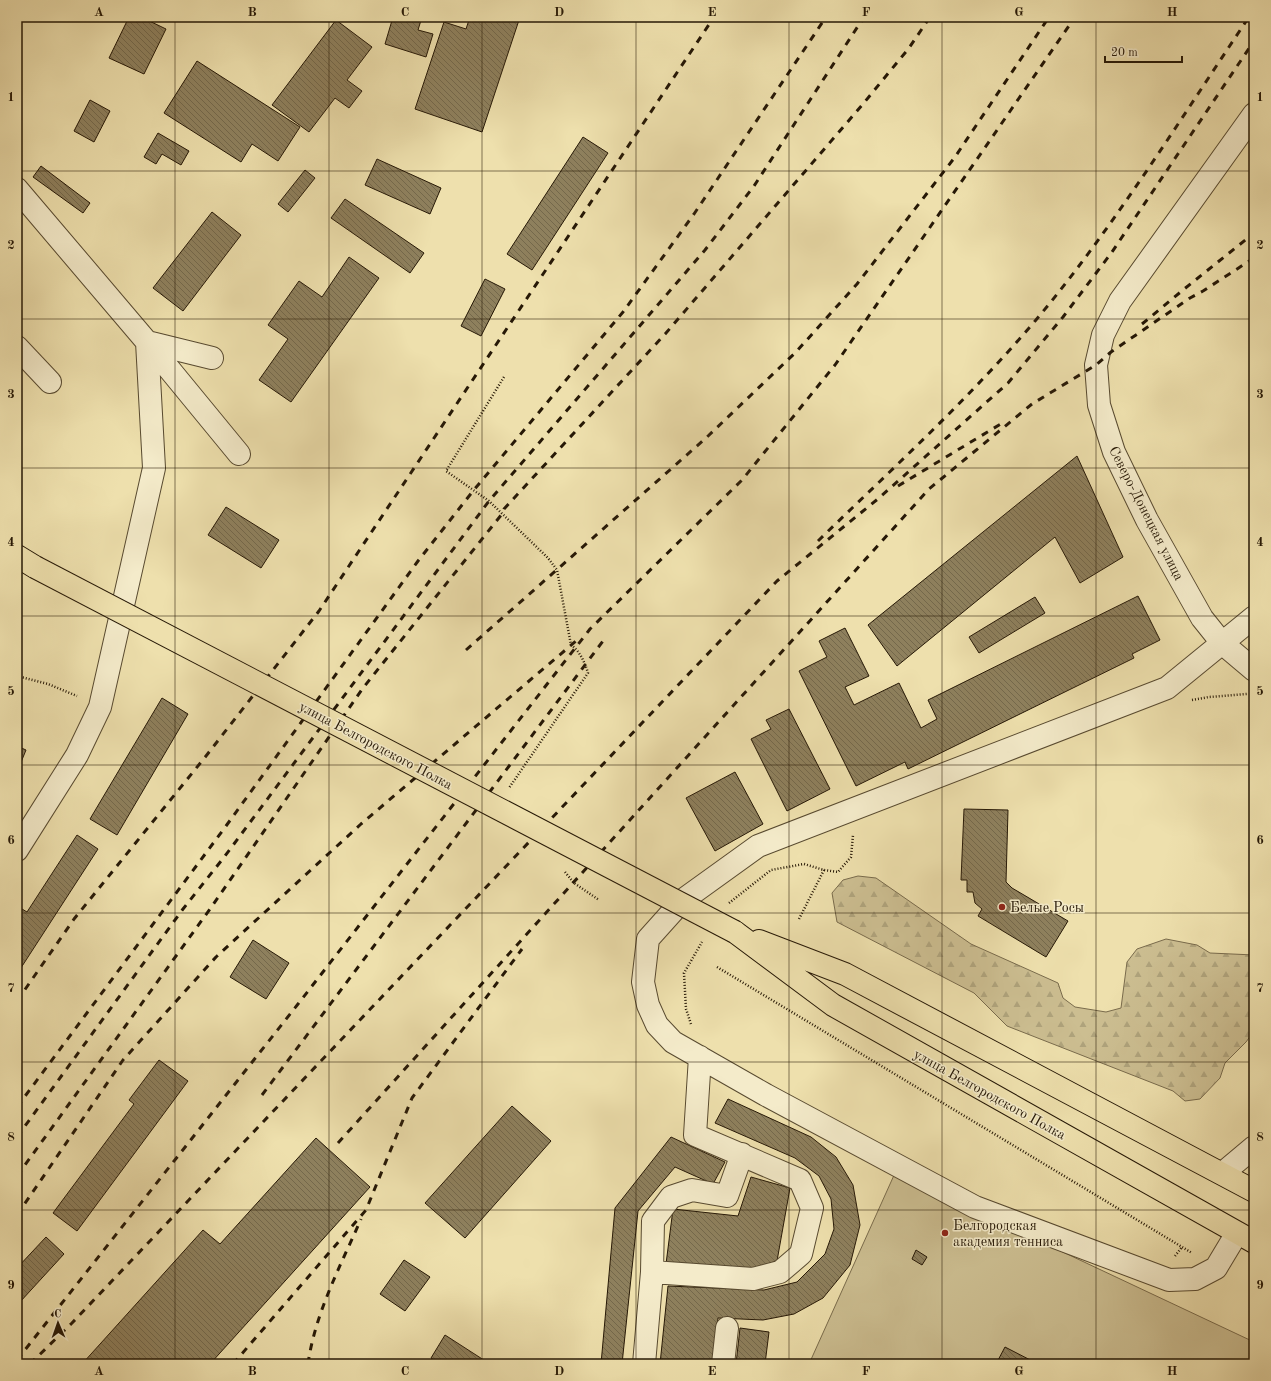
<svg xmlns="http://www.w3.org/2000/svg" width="1271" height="1381" font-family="'Old Standard TT',serif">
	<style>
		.forest { fill: url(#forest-firs); stroke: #796b4c }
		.garden { fill: #ccbe91; stroke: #796b4c }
		.building { fill: url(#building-back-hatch); stroke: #261806 }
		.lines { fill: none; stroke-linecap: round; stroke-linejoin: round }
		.minor-casing { stroke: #584a30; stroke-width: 24 }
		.major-casing { stroke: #261806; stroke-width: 24 }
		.path { stroke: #261806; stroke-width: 2.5; stroke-dasharray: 1 2; stroke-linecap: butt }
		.minor { stroke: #f4ebca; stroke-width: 22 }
		.major { stroke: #eee0ad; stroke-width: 22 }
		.rail { stroke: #261806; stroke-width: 3; stroke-dasharray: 7 7; stroke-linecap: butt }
		.major-bridge-casing { stroke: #261806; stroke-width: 24; stroke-linecap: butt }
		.major-bridge { stroke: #eee0ad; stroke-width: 22 }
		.grid { fill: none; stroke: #261806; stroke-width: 1; stroke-opacity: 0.55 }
		.poi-dot { fill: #8f2418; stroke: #f4ebca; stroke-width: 1.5 }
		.labels { text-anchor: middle; stroke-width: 3; stroke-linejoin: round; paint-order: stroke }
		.street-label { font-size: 14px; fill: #261806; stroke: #f4ebca }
		.poi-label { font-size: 14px; fill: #261806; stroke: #f4ebca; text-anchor: start }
		.neatline { fill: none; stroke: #261806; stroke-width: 1.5 }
		.grid-label { font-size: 13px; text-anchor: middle; font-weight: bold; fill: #261806 }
	</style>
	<defs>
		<pattern id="forest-firs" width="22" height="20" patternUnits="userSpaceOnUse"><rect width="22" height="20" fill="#ccbe91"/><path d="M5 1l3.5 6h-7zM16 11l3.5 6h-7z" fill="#afa37c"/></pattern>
		<pattern id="building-back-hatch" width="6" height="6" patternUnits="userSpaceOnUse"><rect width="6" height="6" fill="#8e805d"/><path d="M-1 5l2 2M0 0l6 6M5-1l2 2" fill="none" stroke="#74684b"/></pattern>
	</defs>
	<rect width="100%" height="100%" fill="#eee0ad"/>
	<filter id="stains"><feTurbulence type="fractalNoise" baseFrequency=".005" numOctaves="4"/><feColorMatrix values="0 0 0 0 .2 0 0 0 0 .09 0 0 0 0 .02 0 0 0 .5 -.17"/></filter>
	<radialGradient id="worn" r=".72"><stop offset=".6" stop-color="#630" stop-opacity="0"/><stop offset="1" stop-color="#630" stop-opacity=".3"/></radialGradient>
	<path class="forest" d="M858,876L876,878L971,944L1058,983L1063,998L1075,1007L1106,1012L1121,1008L1127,962L1137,949L1166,939L1197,945L1210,953L1254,955V1031L1246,1042L1225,1063L1220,1078L1200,1099L1185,1101L1173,1091L1007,1026L974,993L837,922L832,893L843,880Z"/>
	<path class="garden" d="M895,1173L1254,1342V1364H809Z"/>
	<path class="building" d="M129,17H141L166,29L144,74L109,58Z
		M393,17H422L418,30L433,34L426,57L385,44Z
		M470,17H520L482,132L415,109L444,22L466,29Z
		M336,20L372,47L347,80L362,91L349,108L335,98L309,132L272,105Z
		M197,61L300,127L278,161L252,144L241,162L164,113Z
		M90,100L110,111L94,142L74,131Z
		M158,133L189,151L181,165L162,154L156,164L144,157Z
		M583,137L608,153L532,270L507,254Z
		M377,159L441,188L430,214L365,185Z
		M41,166L90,203L83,213L33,177Z
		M305,170L315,178L288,212L278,204Z
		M345,199L424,253L410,273L331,218Z
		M212,212L241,235L183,311L153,288Z
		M349,257L379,278L291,402L259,380L288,339L268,325L299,281L322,297Z
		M485,279L505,289L481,336L461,326Z
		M1077,456L1123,557L1080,583L1055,537L897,666L868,625Z
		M226,507L279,540L261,568L208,535Z
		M1138,596L1160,640L1132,654L1134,658L908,769L905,762L856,786L799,671L827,657L819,641L845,628L869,676L845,687L854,705L899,683L921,728L937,719L928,700Z
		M1035,597L1045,613L979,653L969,637Z
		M162,698L188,714L117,835L90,819Z
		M789,709L830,789L787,811L751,739L771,729L766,720Z
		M17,746L26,750L17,772Z
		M735,772L763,824L715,851L686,798Z
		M964,809L1008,810L1006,882L1012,888L1068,921L1046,957L978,916L982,909L975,903L973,892H967V880H961Z
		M77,835L98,849L17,974V906L27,912Z
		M253,940L289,963L266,999L230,977Z
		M159,1060L188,1081L77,1231L53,1213L134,1104L129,1100Z
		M728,1099L811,1137L836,1157L853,1185L860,1225L850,1265L823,1298L794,1314L763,1320L718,1318L713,1364H660L668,1286L764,1290L797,1282L825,1254L834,1229L831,1199L819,1176L795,1158L715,1123Z
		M512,1106L551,1141L465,1238L425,1203Z
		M671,1137L725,1162L713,1184L675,1167L638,1211L622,1364H601L615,1208Z
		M316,1138L370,1187L210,1364H82L203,1230L220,1244Z
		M751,1177L790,1188L777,1261L751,1269L666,1264L673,1209L738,1216Z
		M46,1237L64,1254L20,1302L17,1300V1268Z
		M916,1250L927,1257L922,1265L912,1259Z
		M404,1260L430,1277L405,1311L380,1294Z
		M740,1328L769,1332L765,1364H736Z
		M445,1335L490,1364H440L431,1358Z
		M1005,1347L1038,1364H996Z"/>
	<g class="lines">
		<defs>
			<path id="minor" d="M1254,114L1120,301L1103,335L1096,365L1099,405L1114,452L1147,520L1202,618L1222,643L1254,670
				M17,189L147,342L154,468L100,707L77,755L17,850
				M17,347L50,382
				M212,358L147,342L239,454
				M1223,1173L1254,1147
				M1237,1233L1216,1268L1195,1279L1169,1280L975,1207L766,1095L673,1042L657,1025L648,1005L643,982L648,939L683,900L758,846L1167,688L1254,617
				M652,1272L753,1279L780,1272L801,1254L812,1208L800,1180L695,1135L700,1057
				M644,1364L652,1272L653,1221L671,1197L692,1190L727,1196L742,1154
				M723,1364L727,1328"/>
			<path id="major" d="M17,556L35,567
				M735,932L833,1005L1254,1242
				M759,941L845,974L1254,1191"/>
		</defs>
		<use href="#minor" class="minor-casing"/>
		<use href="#major" class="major-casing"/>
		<path class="path" d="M504,377L446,471L489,501L548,558L557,570L571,645C580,651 585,663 588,673L509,788
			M17,596L19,597
			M17,676L48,684L77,696
			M1192,700L1209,697L1247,694
			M565,872L574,883L599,900
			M729,903L771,870L804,864L824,870L838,872L851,857L853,835
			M799,919L824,870
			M717,967L1192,1253
			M691,1024L686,1009L684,973L702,942
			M1175,1256L1182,1247"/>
		<use href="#minor" class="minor"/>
		<use href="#major" class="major"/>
		<path class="rail" d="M1142,324L1183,290L1254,233
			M898,486L1004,422
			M818,541C897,464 980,389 1050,303C1122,214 1185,112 1249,17
			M466,650L706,438L796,352L857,284L955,157L1049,17
			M17,1001L74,919L206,756L319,611L714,17
			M262,1095L603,641
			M17,1107L226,826L418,561L473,491L623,312L694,214L826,17
			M17,1137L183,909L225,856L489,501L705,250L754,186L864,17
			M338,1143L929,489L1032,404L1096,365L1111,352L1190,298L1203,291L1254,258
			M17,1176L210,909L363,688L502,514L504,509L666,333L863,104L909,48L930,17
			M17,1215L123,1060L216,957L361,824L576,641
			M17,1360L298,1004L590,629L742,480L835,365L1075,17
			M30,1364L72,1323L777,581L879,498L1008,383L1063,317L1112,252L1254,41
			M233,1364L366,1210L412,1098L522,949
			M308,1364C315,1313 341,1265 361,1219"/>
		<defs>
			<path id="major-bridge" d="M35,567L735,932"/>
		</defs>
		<use href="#major-bridge" class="major-bridge-casing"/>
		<use href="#major-bridge" class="major-bridge"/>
	</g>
	<path class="grid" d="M175,17V1364M329,17V1364M482,17V1364M636,17V1364M789,17V1364M942,17V1364M1096,17V1364M17,171H1254M17,319H1254M17,468H1254M17,616H1254M17,765H1254M17,913H1254M17,1062H1254M17,1210H1254"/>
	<g class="poi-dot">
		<circle cx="1002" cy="907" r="4"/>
		<circle cx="945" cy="1233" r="4"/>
	</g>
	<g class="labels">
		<g class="street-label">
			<text transform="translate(1147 513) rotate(63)" y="5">Северо-Донецкая улица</text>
			<text transform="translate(376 745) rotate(28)" y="5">улица Белгородского Полка</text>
			<text transform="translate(990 1094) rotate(29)" y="5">улица Белгородского Полка</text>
		</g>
		<g class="poi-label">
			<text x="1010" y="912">Белые Росы</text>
			<text x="953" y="1230">Белгородская<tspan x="953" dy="16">академия тенниса</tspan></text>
		</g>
	</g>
	<rect width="1271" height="1381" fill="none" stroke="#eee0ad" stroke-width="44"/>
	<g transform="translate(58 1323) rotate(358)" stroke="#f4ebca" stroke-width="3" paint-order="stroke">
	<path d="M0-3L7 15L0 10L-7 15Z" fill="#261806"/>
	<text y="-6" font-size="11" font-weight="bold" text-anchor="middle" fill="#261806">С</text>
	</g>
	<path d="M1105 56v6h77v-6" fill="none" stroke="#261806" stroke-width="2"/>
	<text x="1111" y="56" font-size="12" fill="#261806" stroke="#f4ebca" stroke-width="3" paint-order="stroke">20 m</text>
	<rect x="22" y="22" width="1227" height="1337" class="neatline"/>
	<g class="grid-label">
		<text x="99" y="16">A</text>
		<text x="252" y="16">B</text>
		<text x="405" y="16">C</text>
		<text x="559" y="16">D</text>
		<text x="712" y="16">E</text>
		<text x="866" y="16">F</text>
		<text x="1019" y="16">G</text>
		<text x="1172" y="16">H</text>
		<text x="11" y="101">1</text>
		<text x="1260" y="101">1</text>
		<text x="11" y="249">2</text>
		<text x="1260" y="249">2</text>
		<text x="11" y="398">3</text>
		<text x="1260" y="398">3</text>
		<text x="11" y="546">4</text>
		<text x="1260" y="546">4</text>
		<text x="11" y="695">5</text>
		<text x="1260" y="695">5</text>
		<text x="11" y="844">6</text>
		<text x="1260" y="844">6</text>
		<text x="11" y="992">7</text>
		<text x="1260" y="992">7</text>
		<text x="11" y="1141">8</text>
		<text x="1260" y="1141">8</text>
		<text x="11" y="1289">9</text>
		<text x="1260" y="1289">9</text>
		<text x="99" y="1375">A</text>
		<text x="252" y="1375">B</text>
		<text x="405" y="1375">C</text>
		<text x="559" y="1375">D</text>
		<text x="712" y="1375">E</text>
		<text x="866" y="1375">F</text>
		<text x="1019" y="1375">G</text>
		<text x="1172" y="1375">H</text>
	</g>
	<rect width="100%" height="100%" filter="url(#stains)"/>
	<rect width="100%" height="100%" fill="url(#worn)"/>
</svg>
